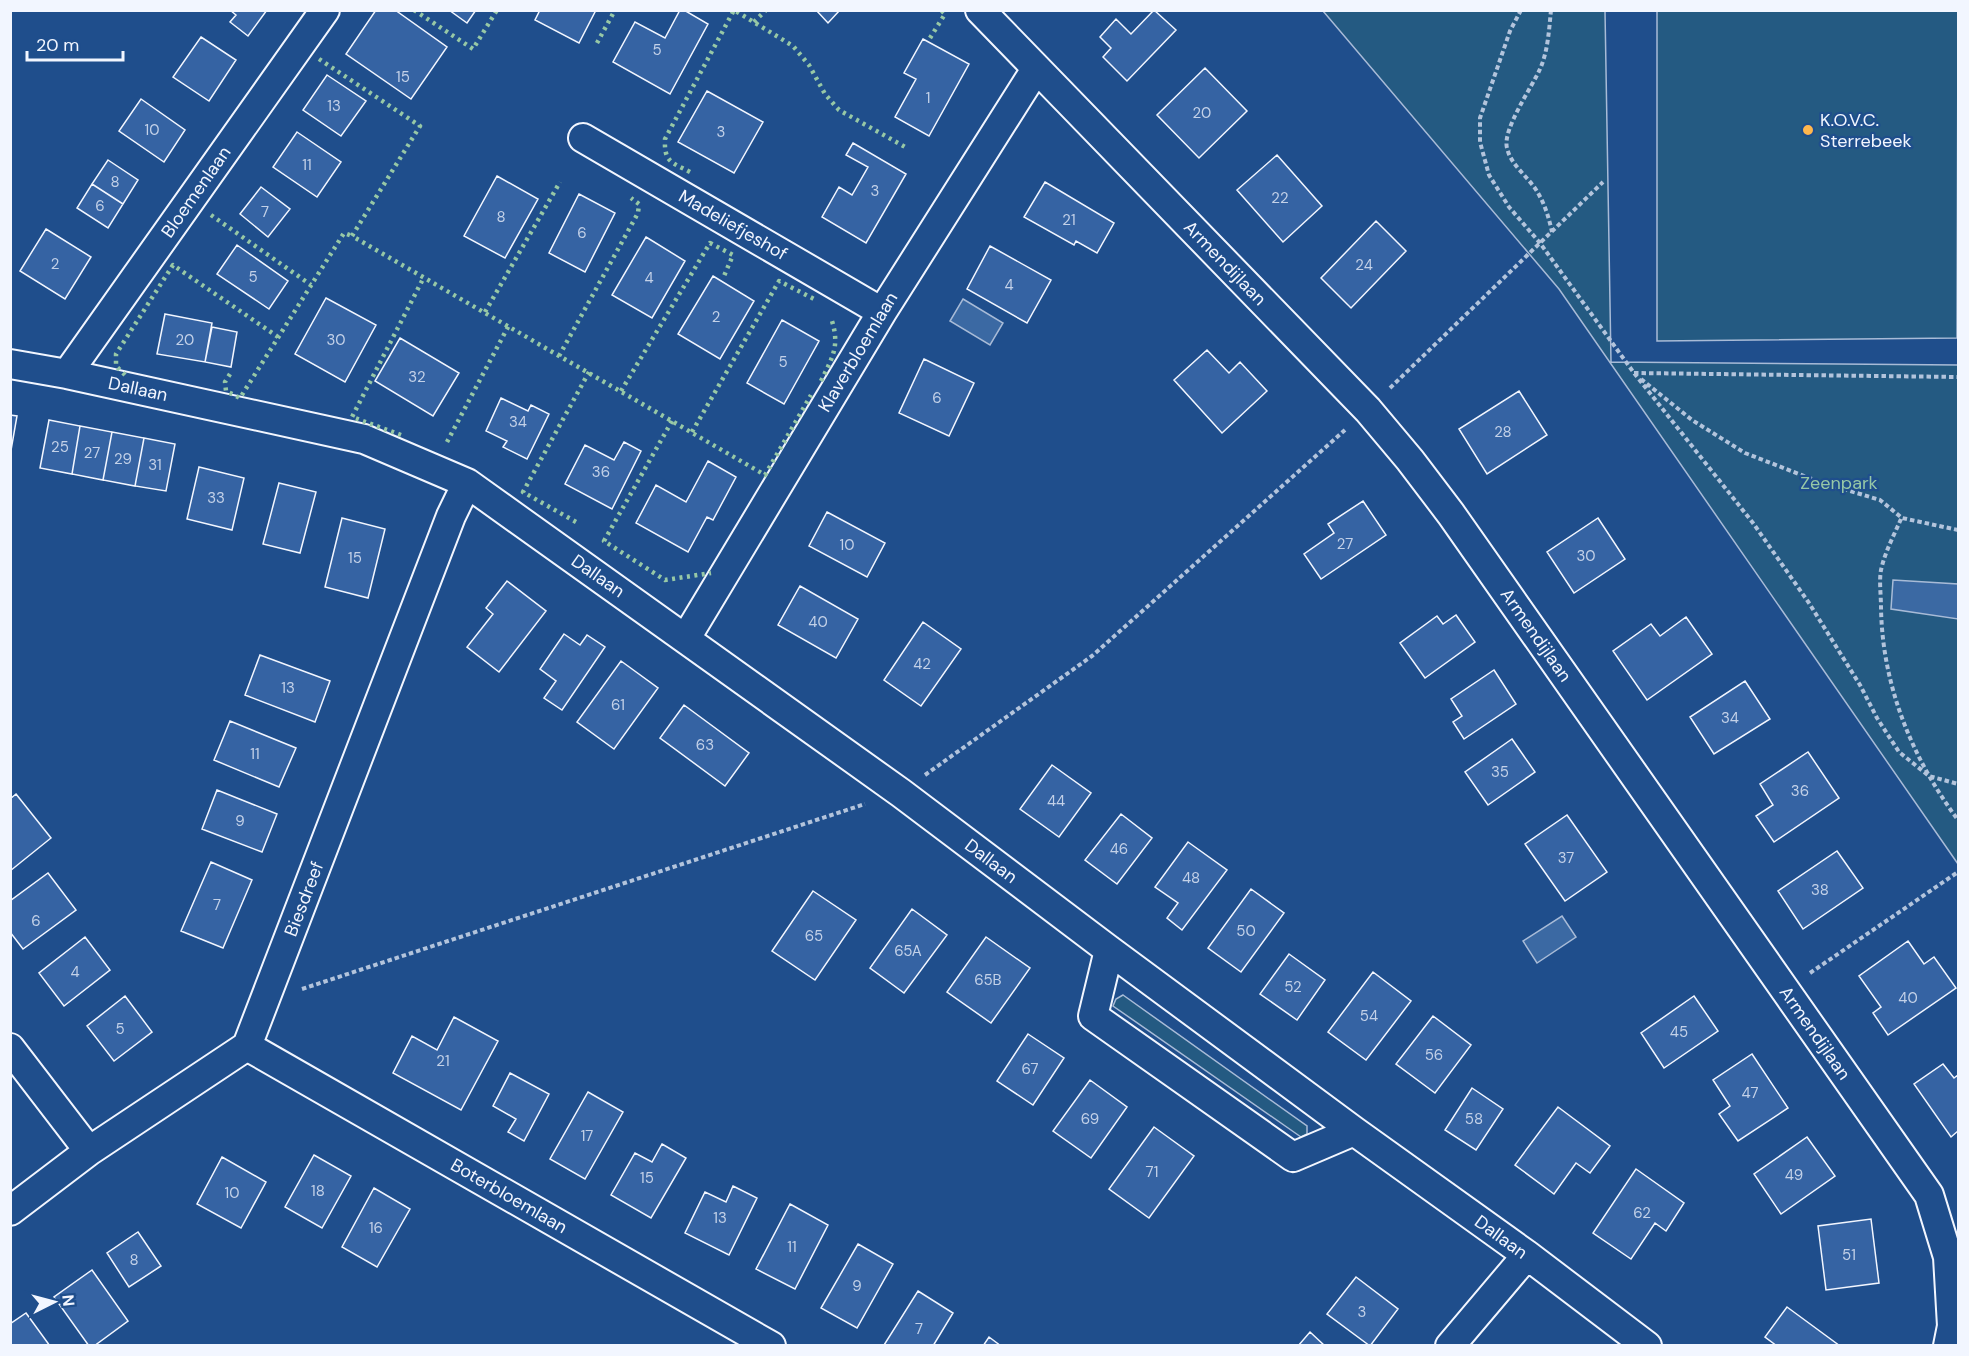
<svg xmlns="http://www.w3.org/2000/svg" width="1969" height="1356" font-family="'DM Sans',sans-serif">
	<style>
		.green { fill: #245a82; stroke: #a8bbd7; stroke-width: 1.5 }
		.water { fill: #3b69a3; stroke: #a8bbd7; stroke-width: 1.5 }
		.building { fill: #3563a3; stroke: #f2f6ff; stroke-width: 1.5 }
		.lines { fill: none; stroke-linecap: round; stroke-linejoin: round }
		.street-casing { stroke: #f2f6ff; stroke-width: 32 }
		.path { stroke: #b3c4dc; stroke-width: 4; stroke-dasharray: 4.5 3; stroke-linecap: butt }
		.street { stroke: #1f4e8c; stroke-width: 28 }
		.hedge { stroke: #97c8a6; stroke-width: 4.5; stroke-dasharray: 3 4.5; stroke-linecap: butt }
		.poi-dot { fill: #ffb74d; stroke: #1f4e8c; stroke-width: 2 }
		.labels { text-anchor: middle; stroke-width: 4.5; stroke-linejoin: round; paint-order: stroke }
		.number-label { font-size: 15px; fill: #c3d1e8 }
		.poi-label { font-size: 18px; fill: #f2f6ff; stroke: #1f4e8c; text-anchor: start }
		.street-label { font-size: 18px; fill: #f2f6ff; stroke: #1f4e8c }
		.park-label { font-size: 18px; fill: #97c8a6; stroke: #1f4e8c }
	</style>
	<rect width="100%" height="100%" fill="#1f4e8c"/>
	<path class="green" d="M1323,11H1605L1611,362L1958,365V864L1559,289Z
		M1657,11H1958L1957,338L1657,341Z
		M1123,995L1307,1126V1134L1301,1137L1113,1006L1116,999Z"/>
	<path class="water" d="M963,299L1003,323L990,345L950,321Z
		M1893,580L1958,584V619L1891,609Z
		M1562,916L1576,937L1537,963L1523,941Z"/>
	<path class="building" d="M230,10H267L248,36L230,22L236,15Z
		M376,10H395L447,47L411,99L346,54Z
		M449,10H476L467,23Z
		M540,10H596L579,43L535,20Z
		M680,10H684L708,24L670,94L613,62L635,22L665,38Z
		M816,10H840L828,23Z
		M1154,10L1176,30L1127,81L1103,57L1111,48L1100,37L1116,19L1131,34Z
		M201,37L236,60L209,101L173,77Z
		M923,39L969,64L929,136L895,117L916,79L904,73Z
		M1205,68L1247,111L1199,158L1157,115Z
		M327,75L366,101L341,136L303,110Z
		M707,91L763,122L734,173L678,142Z
		M141,99L185,130L164,162L119,131Z
		M297,132L341,162L317,197L273,167Z
		M853,143L906,174L866,243L822,217L839,187L852,195L868,167L846,155Z
		M1277,155L1322,206L1283,242L1237,190Z
		M108,160L138,180L123,204L92,184Z
		M497,176L538,199L505,258L464,236Z
		M1045,182L1114,223L1097,253L1076,241L1074,245L1024,217Z
		M92,184L123,204L108,228L77,208Z
		M261,187L290,209L268,237L240,214Z
		M579,194L615,213L585,272L549,253Z
		M1376,221L1406,251L1351,308L1321,278Z
		M46,229L91,257L65,299L20,271Z
		M646,237L685,261L652,318L612,295Z
		M237,245L288,281L269,309L217,274Z
		M990,246L1051,280L1027,323L967,289Z
		M713,276L754,301L720,359L678,334Z
		M326,298L376,325L345,382L295,354Z
		M165,314L212,323L205,362L157,354Z
		M782,320L819,341L784,404L747,383Z
		M212,327L237,332L231,367L205,362Z
		M400,338L459,373L433,416L375,381Z
		M1207,350L1229,373L1240,362L1267,391L1222,433L1174,380Z
		M924,359L974,383L949,436L899,413Z
		M1519,391L1547,435L1487,474L1459,429Z
		M501,398L528,411L531,405L549,414L527,459L503,447L507,441L486,431Z
		M10,415L17,416L10,456Z
		M49,420L80,426L72,474L40,468Z
		M80,426L112,432L103,480L72,474Z
		M112,432L144,438L135,486L103,480Z
		M144,438L175,444L166,491L135,486Z
		M624,442L641,451L612,509L565,484L585,445L614,460Z
		M708,461L736,477L713,520L707,517L688,552L636,523L656,485L686,502Z
		M199,467L244,478L232,530L187,519Z
		M279,483L316,492L300,553L263,544Z
		M1363,501L1386,535L1321,579L1304,554L1334,533L1328,524Z
		M827,512L885,543L867,577L809,546Z
		M342,518L385,529L368,598L325,587Z
		M1598,518L1625,559L1574,593L1547,552Z
		M507,581L546,611L499,672L467,647L493,614L486,608Z
		M800,586L858,619L836,658L778,625Z
		M1456,615L1475,642L1425,678L1400,643L1437,616L1443,624Z
		M1686,617L1712,654L1647,700L1613,651L1651,624L1660,636Z
		M923,622L961,649L921,706L884,680Z
		M564,634L580,645L587,635L605,647L562,710L544,698L556,681L540,669Z
		M260,655L330,681L315,722L245,695Z
		M621,661L658,688L614,749L577,722Z
		M1494,670L1516,704L1464,739L1453,722L1462,716L1451,699Z
		M1745,681L1770,719L1714,754L1690,717Z
		M684,705L749,753L725,786L660,738Z
		M230,721L296,748L279,787L214,760Z
		M1512,739L1535,772L1488,805L1465,772Z
		M1808,752L1839,798L1774,842L1756,816L1773,805L1760,784Z
		M1052,765L1091,793L1059,837L1020,809Z
		M217,790L277,814L262,852L202,829Z
		M16,794L51,838L10,871V799Z
		M1121,814L1152,838L1117,884L1085,860Z
		M1567,815L1607,872L1565,901L1525,844Z
		M1188,842L1227,870L1182,930L1167,918L1178,903L1155,887Z
		M1837,851L1863,888L1803,929L1778,891Z
		M211,862L252,880L223,948L181,931Z
		M48,873L76,910L23,949L10,932V901Z
		M1251,889L1284,913L1241,972L1208,948Z
		M813,891L856,920L815,980L772,951Z
		M912,909L947,935L904,993L870,968Z
		M85,937L110,970L64,1006L39,973Z
		M986,937L1030,968L991,1023L947,992Z
		M1908,941L1924,964L1934,957L1956,988L1888,1035L1873,1013L1881,1007L1859,976Z
		M1289,954L1325,980L1297,1020L1260,994Z
		M1373,972L1411,1001L1366,1060L1328,1032Z
		M125,996L152,1032L114,1061L87,1026Z
		M1694,996L1718,1031L1664,1068L1641,1033Z
		M1433,1016L1471,1045L1435,1093L1396,1064Z
		M454,1017L498,1041L461,1110L393,1073L412,1036L437,1050Z
		M1028,1034L1064,1058L1033,1105L997,1081Z
		M1752,1054L1788,1108L1738,1141L1719,1114L1730,1106L1713,1080Z
		M1943,1064L1954,1078L1958,1075V1131L1951,1137L1914,1084Z
		M510,1073L549,1094L524,1141L508,1132L516,1119L493,1106Z
		M1090,1080L1127,1107L1091,1158L1053,1131Z
		M1472,1088L1503,1109L1476,1150L1445,1130Z
		M588,1092L623,1112L585,1179L550,1159Z
		M1558,1107L1610,1146L1590,1173L1576,1163L1554,1194L1515,1165Z
		M1154,1127L1194,1156L1149,1218L1109,1189Z
		M1807,1137L1835,1176L1781,1214L1754,1174Z
		M662,1144L686,1158L651,1218L611,1195L635,1153L652,1162Z
		M314,1155L351,1176L322,1228L285,1207Z
		M222,1157L266,1182L241,1228L197,1204Z
		M1636,1169L1684,1203L1666,1231L1655,1223L1631,1259L1593,1233Z
		M733,1186L757,1198L729,1255L685,1233L705,1192L726,1202Z
		M374,1188L410,1209L377,1267L342,1247Z
		M790,1204L828,1225L795,1289L756,1269Z
		M1871,1219L1879,1283L1826,1290L1818,1226Z
		M138,1232L161,1266L129,1287L107,1253Z
		M858,1244L893,1264L857,1328L821,1308Z
		M92,1270L128,1321L94,1346H89L54,1297Z
		M1356,1277L1398,1309L1370,1346L1327,1314Z
		M918,1291L953,1313L933,1346L884,1345Z
		M1787,1307L1840,1346H1777L1765,1337Z
		M26,1313L50,1346H10V1324Z
		M1310,1332L1325,1346H1298Z
		M989,1337L1001,1346H983Z"/>
	<g class="lines">
		<defs>
			<path id="street" d="M980,10L1368,410L1410,460L1451,514L1929,1195L1948,1257L1952,1326L1948,1346
				M583,138L882,312
				M10,364L67,374L364,439L467,483L901,793L1109,950L1354,1131L1527,1255L1647,1346
				M67,374L325,10
				M686,638L882,312L1036,69
				M1109,950L1093,1016L1293,1157L1354,1131
				M247,1046L771,1346
				M10,1048L89,1151
				M10,1211L89,1151L247,1046L451,516L467,483
				M1450,1346L1527,1255"/>
		</defs>
		<use href="#street" class="street-casing"/>
		<path class="path" d="M1521,10L1510,31L1480,118V142L1489,175L1509,207L1540,243L1634,373L1753,523L1809,603L1860,685L1877,718L1899,752L1929,776L1958,784
			M1551,10C1549,30 1548,51 1540,69C1532,87 1502,130 1507,148C1511,166 1529,177 1538,193C1545,205 1549,218 1552,232
			M1634,373L1958,377
			M1641,379L1692,420L1745,453L1817,481L1880,500L1902,518L1958,530
			M1390,388L1603,182
			M1901,519C1894,535 1885,552 1881,570C1879,581 1881,595 1881,607C1882,685 1912,758 1958,820
			M925,775L1092,656L1345,430
			M1810,973L1958,872
			M302,989L865,804"/>
		<use href="#street" class="street"/>
		<path class="hedge" d="M414,10L473,49L497,10
			M754,22L766,10
			M930,38L945,14L941,10
			M597,43L615,10
			M319,59L420,126L352,236L765,475L811,395
			M690,172C671,162 664,162 665,139L734,10L793,46L809,65L825,94L839,110L907,148
			M211,215L311,285
			M485,312L560,182
			M559,356L638,213L639,204L631,198
			M230,374L225,382L226,391L240,398L344,233L352,236
			M125,375L116,366V354L173,265L278,337
			M821,381C832,358 840,347 832,321
			M621,391L710,243L733,255L724,276
			M672,421L604,541L665,580L711,573
			M692,432L779,281L816,300
			M401,435L352,417L424,277
			M447,442L509,325
			M576,522L523,492L589,372"/>
	</g>
	<circle class="poi-dot" cx="1808" cy="130" r="6"/>
	<g class="labels">
		<g class="number-label">
			<text x="657" y="55">5</text>
			<text x="403" y="82">15</text>
			<text x="928" y="103">1</text>
			<text x="334" y="111">13</text>
			<text x="1202" y="118">20</text>
			<text x="152" y="135">10</text>
			<text x="721" y="137">3</text>
			<text x="307" y="170">11</text>
			<text x="115" y="187">8</text>
			<text x="875" y="196">3</text>
			<text x="1280" y="203">22</text>
			<text x="100" y="211">6</text>
			<text x="265" y="217">7</text>
			<text x="501" y="222">8</text>
			<text x="1069" y="225">21</text>
			<text x="582" y="238">6</text>
			<text x="55" y="269">2</text>
			<text x="1364" y="270">24</text>
			<text x="253" y="282">5</text>
			<text x="649" y="283">4</text>
			<text x="1009" y="290">4</text>
			<text x="716" y="322">2</text>
			<text x="185" y="345">20</text>
			<text x="336" y="345">30</text>
			<text x="783" y="367">5</text>
			<text x="417" y="382">32</text>
			<text x="937" y="403">6</text>
			<text x="518" y="427">34</text>
			<text x="1503" y="437">28</text>
			<text x="60" y="452">25</text>
			<text x="92" y="458">27</text>
			<text x="123" y="464">29</text>
			<text x="155" y="470">31</text>
			<text x="601" y="477">36</text>
			<text x="216" y="503">33</text>
			<text x="1345" y="549">27</text>
			<text x="847" y="550">10</text>
			<text x="1586" y="561">30</text>
			<text x="355" y="563">15</text>
			<text x="818" y="627">40</text>
			<text x="922" y="669">42</text>
			<text x="288" y="693">13</text>
			<text x="618" y="710">61</text>
			<text x="1730" y="723">34</text>
			<text x="705" y="750">63</text>
			<text x="255" y="759">11</text>
			<text x="1500" y="777">35</text>
			<text x="1800" y="796">36</text>
			<text x="1056" y="806">44</text>
			<text x="240" y="826">9</text>
			<text x="1119" y="854">46</text>
			<text x="1566" y="863">37</text>
			<text x="1191" y="883">48</text>
			<text x="1820" y="895">38</text>
			<text x="217" y="910">7</text>
			<text x="36" y="926">6</text>
			<text x="1246" y="936">50</text>
			<text x="814" y="941">65</text>
			<text x="908" y="956">65A</text>
			<text x="75" y="977">4</text>
			<text x="988" y="985">65B</text>
			<text x="1293" y="992">52</text>
			<text x="1908" y="1003">40</text>
			<text x="1369" y="1021">54</text>
			<text x="120" y="1034">5</text>
			<text x="1679" y="1037">45</text>
			<text x="1434" y="1060">56</text>
			<text x="443" y="1066">21</text>
			<text x="1030" y="1074">67</text>
			<text x="1750" y="1098">47</text>
			<text x="1090" y="1124">69</text>
			<text x="1474" y="1124">58</text>
			<text x="587" y="1141">17</text>
			<text x="1152" y="1177">71</text>
			<text x="1794" y="1180">49</text>
			<text x="647" y="1183">15</text>
			<text x="318" y="1196">18</text>
			<text x="232" y="1198">10</text>
			<text x="1642" y="1218">62</text>
			<text x="720" y="1223">13</text>
			<text x="376" y="1233">16</text>
			<text x="792" y="1252">11</text>
			<text x="1849" y="1260">51</text>
			<text x="134" y="1265">8</text>
			<text x="857" y="1291">9</text>
			<text x="1362" y="1317">3</text>
			<text x="919" y="1334">7</text>
		</g>
		<g class="poi-label">
			<text x="1820" y="126">K.O.V.C.<tspan x="1820" dy="21">Sterrebeek</tspan></text>
		</g>
		<g class="street-label">
			<text transform="translate(196 192) rotate(-55)" y="6">Bloemenlaan</text>
			<text transform="translate(733 225) rotate(30)" y="6">Madeliefjeshof</text>
			<text transform="translate(1225 263) rotate(46)" y="6">Armendijlaan</text>
			<text transform="translate(858 352) rotate(-59)" y="6">Klaverbloemlaan</text>
			<text transform="translate(138 389) rotate(12)" y="6">Dallaan</text>
			<text transform="translate(598 576) rotate(35)" y="6">Dallaan</text>
			<text transform="translate(1536 635) rotate(55)" y="6">Armendijlaan</text>
			<text transform="translate(991 861) rotate(37)" y="6">Dallaan</text>
			<text transform="translate(304 899) rotate(-69)" y="6">Biesdreef</text>
			<text transform="translate(1815 1033) rotate(55)" y="6">Armendijlaan</text>
			<text transform="translate(509 1196) rotate(30)" y="6">Boterbloemlaan</text>
			<text transform="translate(1501 1237) rotate(36)" y="6">Dallaan</text>
		</g>
		<g class="park-label">
			<text x="1839" y="489">Zeenpark</text>
		</g>
	</g>
	<rect width="1969" height="1356" fill="none" stroke="#f2f6ff" stroke-width="24"/>
	<g transform="translate(54 1302) rotate(84)" stroke="#1f4e8c" stroke-width="4.5" paint-order="stroke">
	<path d="M0-4.5L10 22L0 15L-10 22Z" fill="#f2f6ff"/>
	<text y="-9" font-size="16" font-weight="bold" text-anchor="middle" fill="#f2f6ff">N</text>
	</g>
	<path d="M27 51v9h96v-9" fill="none" stroke="#f2f6ff" stroke-width="3"/>
	<text x="36" y="51" font-size="18" fill="#f2f6ff" stroke="#1f4e8c" stroke-width="4.5" paint-order="stroke">20 m</text>
</svg>
